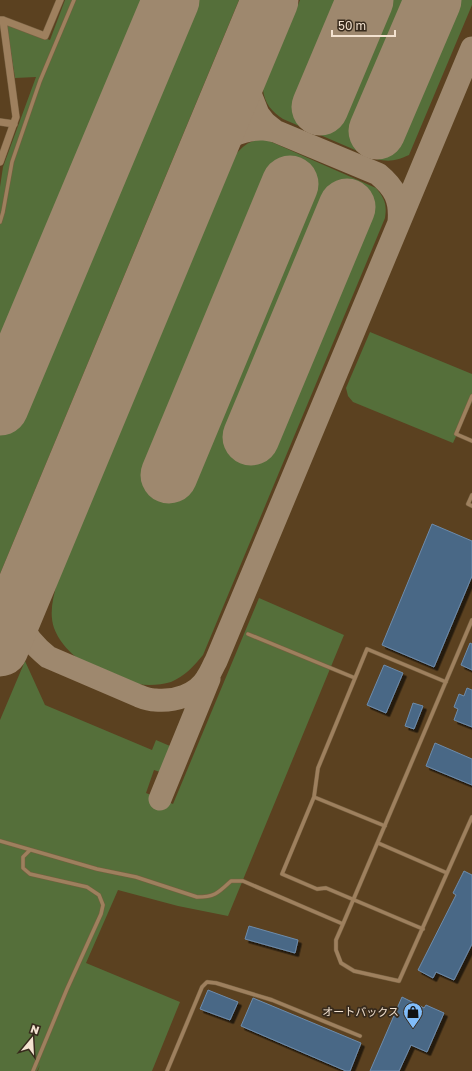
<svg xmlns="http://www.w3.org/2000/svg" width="472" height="1071" font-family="'Golos Text','Noto Sans JP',sans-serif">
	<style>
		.green { fill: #556f3a }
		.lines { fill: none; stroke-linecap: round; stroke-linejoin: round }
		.taxiway { stroke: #9e886e; stroke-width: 23 }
		.runway { stroke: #9e886e; stroke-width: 57 }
		.building { fill: #496786; stroke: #6d8cac; filter: url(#shadow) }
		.lane-casing { stroke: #765f40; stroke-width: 4.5 }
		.street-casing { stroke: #765f40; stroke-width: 8 }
		.lane { stroke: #9e805e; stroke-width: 3.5 }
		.street { stroke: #9e805e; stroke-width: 7 }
		.labels { text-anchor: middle; stroke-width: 3.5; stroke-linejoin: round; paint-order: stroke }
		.poi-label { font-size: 11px; fill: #f3e2d0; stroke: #372a1c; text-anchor: end }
	</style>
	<defs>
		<filter id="shadow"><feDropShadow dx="3.5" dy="3.5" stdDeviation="0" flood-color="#0009"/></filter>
	</defs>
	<rect width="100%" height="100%" fill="#5b4120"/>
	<path class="green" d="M65,0H239L0,574V187L3,167L36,77L15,78L7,27L8,25L50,40Z
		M300,0H472V5L409,155C396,161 389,162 376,159L283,119C272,112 264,103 263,89Z
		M259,140H267L376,188C385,199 387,204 385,218L203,655C194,666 185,676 171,682C161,685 148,686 138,684C131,682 124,678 118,675C104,670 88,665 76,657C67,650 58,639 54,628C49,613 53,598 57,583L236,154C243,146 249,141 259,140Z
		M370,332L472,374V402L453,443L353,402L348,396L346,388Z
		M259,598L344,635L228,916L178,906L118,890L86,963L180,1002L152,1071H38L40,1065L37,1071H0V720L25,661L45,705L152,750L156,740L170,746L160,772L154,770L146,793L173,804Z"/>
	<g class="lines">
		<path class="taxiway" d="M247,55L245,70L247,86L258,114L265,123L275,131
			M207,151C220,139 245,128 263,129C267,129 271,130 275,131L378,174C395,188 401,200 399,222
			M17,608C18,613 19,619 21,624C26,637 37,648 48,657L139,696C144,698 150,700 155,700C174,702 197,695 207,678C211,672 213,666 216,661L472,48
			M160,799L209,679"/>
		<path class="runway" d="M320,107L365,0
			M377,131L433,0
			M0,407L171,0
			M251,437L347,207
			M169,475L290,184
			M0,648L270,0"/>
	</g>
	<path class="building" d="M432,524L472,541V576L434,667L382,645Z
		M470,643L472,644V670L461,665Z
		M384,665L403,673L386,713L367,705Z
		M467,688L472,690V727L454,720L458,709L454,707L459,694L464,696Z
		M413,703L423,706L414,729L405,726Z
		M435,743L472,759V785L426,766Z
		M464,871L472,875V944L454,980L436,972L433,978L418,970L456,895L453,893Z
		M249,926L298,940L295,953L245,939Z
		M208,990L238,1002L230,1020L200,1009Z
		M402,997L424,1008L426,1005L444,1013L427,1052L411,1045L399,1071H370Z
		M253,998L361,1043L350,1071H346L241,1026Z"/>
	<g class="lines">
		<defs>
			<path id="lane" d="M0,222L3,212L12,162L40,81L74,0
				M472,396L456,434L472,441
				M472,495L468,504L472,506
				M248,634L355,678
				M314,797L385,826
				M0,841L97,869L136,877L197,897C215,897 218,893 231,881H243L343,924L336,940V950L341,963L354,971L399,981L472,817
				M378,843L447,873
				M30,850L23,857V868L30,874L87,887L99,895L103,905L101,914L67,989L33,1071
				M343,924L472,620
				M423,929L326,888L317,889L282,874L314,797L318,768L367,649L446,682
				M167,1071L202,987L207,982L216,983L272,1000L360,1036"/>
			<path id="street" d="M0,20H3L45,36L60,0
				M0,122L14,124
				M0,162L16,117L3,20"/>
		</defs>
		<use href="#lane" class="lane-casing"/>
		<use href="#street" class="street-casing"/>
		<use href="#lane" class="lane"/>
		<use href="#street" class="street"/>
	</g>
	<defs>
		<symbol id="shop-pin" viewBox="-11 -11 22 30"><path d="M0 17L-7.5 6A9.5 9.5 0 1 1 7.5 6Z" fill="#81bdfa" stroke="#372a1c"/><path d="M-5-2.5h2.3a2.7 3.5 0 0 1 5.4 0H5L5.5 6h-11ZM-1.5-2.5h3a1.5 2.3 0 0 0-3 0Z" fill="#111"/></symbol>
	</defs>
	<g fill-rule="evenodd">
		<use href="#shop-pin" x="402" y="1001" width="22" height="30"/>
	</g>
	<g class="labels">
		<g class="poi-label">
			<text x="399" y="1016">オートバックス</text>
		</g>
	</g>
	<g transform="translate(32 1039) rotate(18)" stroke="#372a1c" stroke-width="3" paint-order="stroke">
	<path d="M0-3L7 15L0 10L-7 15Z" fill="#f3e2d0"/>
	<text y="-6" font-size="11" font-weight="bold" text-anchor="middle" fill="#f3e2d0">N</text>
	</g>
	<path d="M332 30v6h63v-6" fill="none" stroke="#f3e2d0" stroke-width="2"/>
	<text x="338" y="30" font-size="12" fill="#f3e2d0" stroke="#372a1c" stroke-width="3" paint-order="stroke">50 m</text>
</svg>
